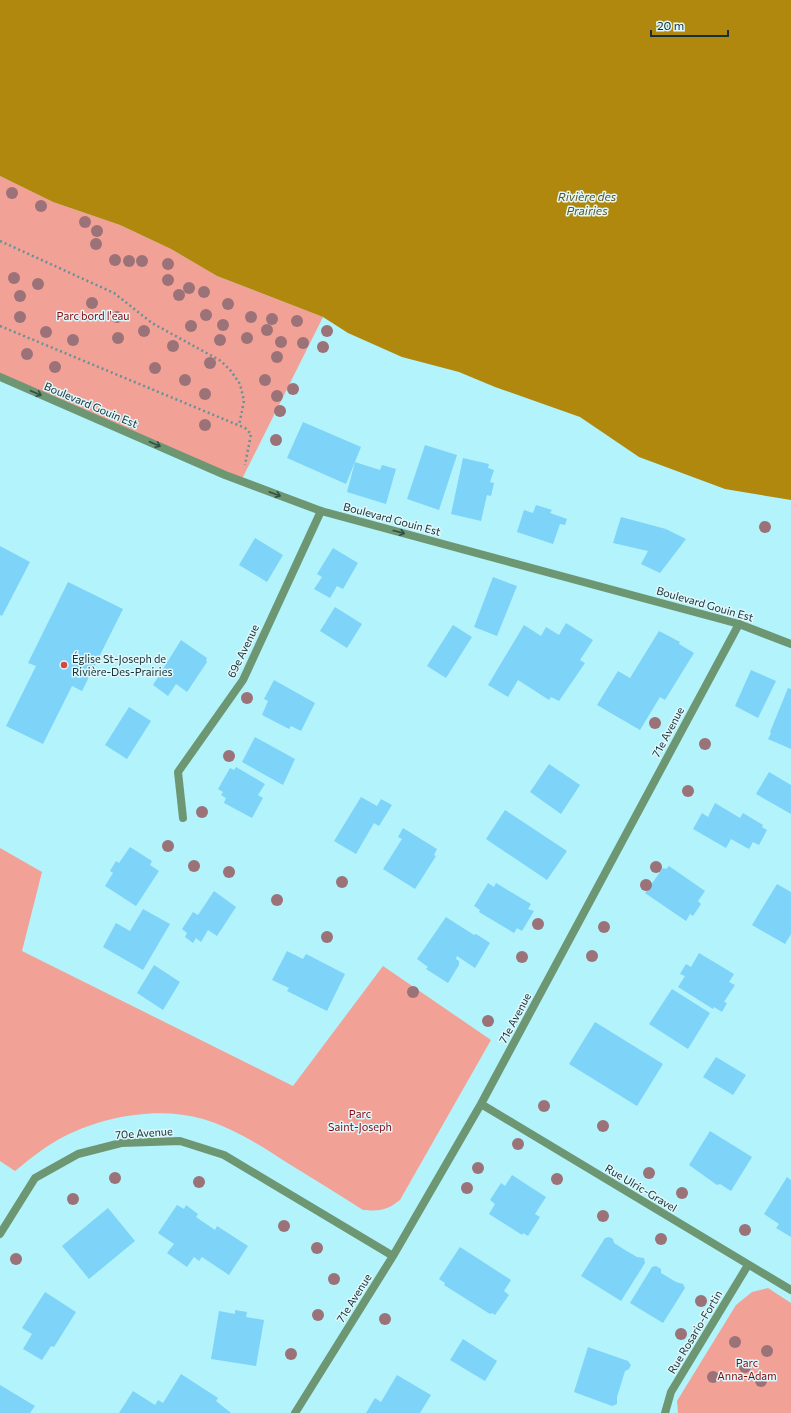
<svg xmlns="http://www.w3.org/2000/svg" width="791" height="1413" font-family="Commissioner,sans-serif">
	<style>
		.green { fill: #f2a196 }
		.water { fill: #af880d }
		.building { fill: #7ed3f8 }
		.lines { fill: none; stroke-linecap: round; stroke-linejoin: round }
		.path { stroke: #659299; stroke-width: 2.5; stroke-dasharray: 2 3; stroke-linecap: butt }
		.minor { stroke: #6d9772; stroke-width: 8 }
		.tertiary { stroke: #6d9772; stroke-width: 8 }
		.tree { fill: #9a7278 }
		.oneway { stroke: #304f47 }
		.poi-dot { fill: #d6483e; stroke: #e0f8fc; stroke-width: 1.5 }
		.labels { text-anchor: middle; stroke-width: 3; stroke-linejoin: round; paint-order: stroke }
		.park-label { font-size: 11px; fill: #85090c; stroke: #e0f8fc }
		.street-label { font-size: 11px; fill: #163034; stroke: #e0f8fc }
		.poi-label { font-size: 11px; fill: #163034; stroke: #e0f8fc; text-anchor: start }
		.water-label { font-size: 12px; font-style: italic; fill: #66521b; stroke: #e0f8fc }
	</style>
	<rect width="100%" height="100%" fill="#b3f3fc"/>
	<path class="green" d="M0,176L53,202L120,225L171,249L217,276L323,317L241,481L0,377Z
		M0,848L42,872L22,951L293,1086L383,966L491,1040L400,1200C386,1211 380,1211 363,1210C338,1194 312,1178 286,1162C260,1145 233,1128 203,1119C160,1106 104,1116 65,1136C47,1145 31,1158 15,1171L0,1161Z
		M768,1288L791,1303V1413H678L677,1401L736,1305L752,1292Z"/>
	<path class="water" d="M0,0H791V500L725,489L639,457L580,417L495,387L459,372L402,357L348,333L323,317L217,276L171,249L120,225L53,202L0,176Z"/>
	<path class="building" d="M303,422L361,447L346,484L287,458Z
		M425,445L457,455L439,510L407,499Z
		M463,458L489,464L488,468L494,470L490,482L494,483L491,496L487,495L481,521L451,514Z
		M355,462L380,470L382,465L396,469L386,504L347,492Z
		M536,505L552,510L550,513L567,519L565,525L560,524L553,544L517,532L524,510L533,513Z
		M621,517L666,529L686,539L660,573L641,564L648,551L613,543Z
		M255,538L283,555L267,582L239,565Z
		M0,546L30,562L2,616L0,615Z
		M333,548L358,563L343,589L337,586L330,598L314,589L322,577L317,574Z
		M493,577L517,586L497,636L474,627Z
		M68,582L123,609L82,691L72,686L43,744L6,726L36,666L28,663Z
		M335,607L362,624L347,648L320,631Z
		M566,623L593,640L580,660L585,663L559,701L551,697L549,700L518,680L508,697L488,685L524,625L541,636L546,627L559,635Z
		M453,625L472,637L446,678L427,666Z
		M659,631L680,642L679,644L694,653L665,700L660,697L640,730L597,705L618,671L630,678Z
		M181,640L207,658L206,660L207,662L187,692L176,684L168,696L153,685Z
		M751,670L776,681L758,718L735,706Z
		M274,680L315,703L301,731L291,726L289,729L262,715L268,701L264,699Z
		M788,688L791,689V749L768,739L771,733L770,732Z
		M129,707L151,721L127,759L105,745Z
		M255,737L295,759L283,785L242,762Z
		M549,764L580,785L561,814L530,792Z
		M236,767L265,784L258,795L263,798L252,818L224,803L226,798L221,795L223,792L218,789L230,768L234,770Z
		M769,772L791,785V814L756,794Z
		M361,797L377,806L381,799L392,805L379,826L374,823L356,854L334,841Z
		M715,803L740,818L743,813L763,825L762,827L767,830L759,845L753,842L749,849L731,839L726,848L693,829L702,813L708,817Z
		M505,810L567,851L547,880L486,839Z
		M403,828L437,849L434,855L436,856L415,889L383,869L402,839L398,837Z
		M130,847L152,861L150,865L159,871L136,906L105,886L113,873L110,871L116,861L119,863Z
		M669,866L705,891L698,901L701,904L693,916L690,914L686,921L645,893L663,868L666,869Z
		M488,883L494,887L496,883L531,904L528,909L534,911L522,931L517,928L514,933L479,912L480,910L474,906Z
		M777,884L791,892V934L785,944L752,925Z
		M214,891L236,907L217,936L208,930L201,942L196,938L193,943L185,937L187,933L182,929L193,912L198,915Z
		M143,909L170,924L143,970L103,947L116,923L130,931Z
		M446,917L474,935L476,934L490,943L475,968L457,956L456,959L459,961V965L448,983L426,969L428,967L417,959Z
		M287,951L303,959L306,954L345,974L327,1011L287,991L289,988L272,980Z
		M699,953L734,974L729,982L735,985L724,1002L727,1003L722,1012L714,1007L713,1009L678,987L685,976L680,974L686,964L691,967Z
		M154,965L180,982L163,1010L137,993Z
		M672,989L710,1013L688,1049L649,1024Z
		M595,1022L663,1064L637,1106L569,1064Z
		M716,1057L746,1075L733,1095L703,1077Z
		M710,1131L752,1157L731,1191L720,1184L717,1185L689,1165Z
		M512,1175L546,1197L535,1214L540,1217L528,1236L523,1233L522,1235L489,1214L495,1204L490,1200L501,1183L505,1186Z
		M787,1177L791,1180V1237L776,1228L779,1224L764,1214Z
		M177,1205L184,1209L186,1205L198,1214L196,1217L215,1230L217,1226L248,1246L229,1275L202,1257L199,1261L194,1257L187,1267L167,1253L174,1244L158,1233Z
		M108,1208L135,1241L89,1279L62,1246Z
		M609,1237L613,1239L614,1243L625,1250L637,1257L644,1258L645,1263L621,1301L581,1276L605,1238Z
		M460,1247L511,1280L504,1291L509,1295L495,1315L492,1313L490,1314L444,1285L445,1283L439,1279Z
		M656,1266L661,1269V1273L676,1282L683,1284L685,1288L663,1323L630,1303L652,1267Z
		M45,1292L76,1312L54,1347L51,1346L42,1360L23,1349L32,1334L22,1328Z
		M235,1310L247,1312L246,1317L264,1320L256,1366L211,1359L219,1311L235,1314Z
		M463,1339L497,1361L485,1381L450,1360Z
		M588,1347L628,1361L631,1365L629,1369L625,1371L617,1397V1404L612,1406L574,1392Z
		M181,1374L218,1398L216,1401L231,1413H119L133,1391L155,1405L158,1400L163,1403Z
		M397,1375L431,1395L420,1413H366L375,1398L381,1402Z
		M0,1385L35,1406L30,1413H0Z"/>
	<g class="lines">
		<path class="path" d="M0,241L114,293L152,323L221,361L231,371L240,384L244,401L239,425
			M0,326L245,428L251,434L245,465"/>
		<path class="minor" d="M183,818L178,772L243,680L321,511
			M481,1104L791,1290
			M0,1234L35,1178L78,1154L121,1143L180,1141L224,1155L393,1256
			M295,1413L393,1256L481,1104L739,624
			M665,1413L671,1392L748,1265"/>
		<path class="tertiary" d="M0,377L225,475L321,511L739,624L791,644"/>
	</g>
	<g class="tree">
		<circle cx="12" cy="193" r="6"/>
		<circle cx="41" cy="206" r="6"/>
		<circle cx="85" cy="222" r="6"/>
		<circle cx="97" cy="231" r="6"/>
		<circle cx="96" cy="244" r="6"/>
		<circle cx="115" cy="260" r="6"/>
		<circle cx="129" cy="261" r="6"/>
		<circle cx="142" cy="261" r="6"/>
		<circle cx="168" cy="264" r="6"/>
		<circle cx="14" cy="278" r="6"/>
		<circle cx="168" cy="280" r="6"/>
		<circle cx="38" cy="284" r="6"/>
		<circle cx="189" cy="288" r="6"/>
		<circle cx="204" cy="292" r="6"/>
		<circle cx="179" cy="295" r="6"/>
		<circle cx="20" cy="296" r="6"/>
		<circle cx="92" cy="303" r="6"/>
		<circle cx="228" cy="304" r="6"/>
		<circle cx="206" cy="315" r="6"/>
		<circle cx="20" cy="317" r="6"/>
		<circle cx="117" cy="317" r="6"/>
		<circle cx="251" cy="317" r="6"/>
		<circle cx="272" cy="319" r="6"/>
		<circle cx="297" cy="321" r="6"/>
		<circle cx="223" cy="325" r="6"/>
		<circle cx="191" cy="326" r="6"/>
		<circle cx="267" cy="330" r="6"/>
		<circle cx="144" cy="331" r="6"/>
		<circle cx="327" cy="331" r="6"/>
		<circle cx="46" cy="332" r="6"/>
		<circle cx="118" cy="338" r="6"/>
		<circle cx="247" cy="338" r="6"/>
		<circle cx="73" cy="340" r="6"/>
		<circle cx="220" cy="340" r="6"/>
		<circle cx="281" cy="342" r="6"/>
		<circle cx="303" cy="343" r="6"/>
		<circle cx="173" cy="346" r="6"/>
		<circle cx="323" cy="347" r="6"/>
		<circle cx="27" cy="354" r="6"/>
		<circle cx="277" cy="357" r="6"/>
		<circle cx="210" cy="363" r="6"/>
		<circle cx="55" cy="367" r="6"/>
		<circle cx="155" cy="368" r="6"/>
		<circle cx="185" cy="380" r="6"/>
		<circle cx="265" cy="380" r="6"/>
		<circle cx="293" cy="389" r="6"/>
		<circle cx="205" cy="394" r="6"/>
		<circle cx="277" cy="396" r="6"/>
		<circle cx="280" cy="411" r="6"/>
		<circle cx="205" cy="425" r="6"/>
		<circle cx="276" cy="440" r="6"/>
		<circle cx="765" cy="527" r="6"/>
		<circle cx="247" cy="698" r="6"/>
		<circle cx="655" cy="723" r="6"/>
		<circle cx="705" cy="744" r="6"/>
		<circle cx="229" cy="756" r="6"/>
		<circle cx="688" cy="791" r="6"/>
		<circle cx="202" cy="812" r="6"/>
		<circle cx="168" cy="846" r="6"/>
		<circle cx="194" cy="866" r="6"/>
		<circle cx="656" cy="867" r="6"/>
		<circle cx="229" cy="872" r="6"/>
		<circle cx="342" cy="882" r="6"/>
		<circle cx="646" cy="885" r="6"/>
		<circle cx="277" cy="900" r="6"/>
		<circle cx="538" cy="924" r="6"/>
		<circle cx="604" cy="927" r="6"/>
		<circle cx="327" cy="937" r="6"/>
		<circle cx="592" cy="956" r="6"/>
		<circle cx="522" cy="957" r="6"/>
		<circle cx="413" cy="992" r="6"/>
		<circle cx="488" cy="1021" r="6"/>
		<circle cx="544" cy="1106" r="6"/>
		<circle cx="603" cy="1126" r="6"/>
		<circle cx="518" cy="1144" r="6"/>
		<circle cx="478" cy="1168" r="6"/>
		<circle cx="649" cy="1173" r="6"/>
		<circle cx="115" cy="1178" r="6"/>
		<circle cx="557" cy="1179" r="6"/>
		<circle cx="199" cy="1182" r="6"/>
		<circle cx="467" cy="1188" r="6"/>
		<circle cx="682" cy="1193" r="6"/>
		<circle cx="73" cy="1199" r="6"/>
		<circle cx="603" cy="1216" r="6"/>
		<circle cx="284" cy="1226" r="6"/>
		<circle cx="745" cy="1230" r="6"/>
		<circle cx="661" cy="1239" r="6"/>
		<circle cx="317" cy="1248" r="6"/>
		<circle cx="16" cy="1259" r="6"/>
		<circle cx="334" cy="1279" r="6"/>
		<circle cx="701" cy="1301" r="6"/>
		<circle cx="318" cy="1315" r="6"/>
		<circle cx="385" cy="1319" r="6"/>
		<circle cx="681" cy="1334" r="6"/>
		<circle cx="735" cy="1342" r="6"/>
		<circle cx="767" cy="1351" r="6"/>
		<circle cx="291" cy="1354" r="6"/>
		<circle cx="745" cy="1367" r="6"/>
		<circle cx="713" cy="1377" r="6"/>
		<circle cx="761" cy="1381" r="6"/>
	</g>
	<defs><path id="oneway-shaft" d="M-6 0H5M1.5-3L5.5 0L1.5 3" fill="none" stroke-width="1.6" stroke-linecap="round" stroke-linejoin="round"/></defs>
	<g class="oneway">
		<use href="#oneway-shaft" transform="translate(36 393) rotate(23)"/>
		<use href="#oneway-shaft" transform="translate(155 444) rotate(23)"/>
		<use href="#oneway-shaft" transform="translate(275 494) rotate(20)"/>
		<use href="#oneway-shaft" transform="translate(399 532) rotate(15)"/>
	</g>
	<circle class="poi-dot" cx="64" cy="665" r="4"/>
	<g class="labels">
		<g class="park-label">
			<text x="93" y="320">Parc bord l'eau</text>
			<text x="360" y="1118">Parc<tspan x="360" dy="13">Saint-Joseph</tspan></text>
			<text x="747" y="1367">Parc<tspan x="747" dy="13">Anna-Adam</tspan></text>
		</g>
		<g class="street-label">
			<text transform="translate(91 405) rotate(23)" y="4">Boulevard Gouin Est</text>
			<text transform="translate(392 519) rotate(15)" y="4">Boulevard Gouin Est</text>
			<text transform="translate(705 604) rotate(16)" y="4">Boulevard Gouin Est</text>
			<text transform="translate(243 651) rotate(-64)" y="4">69e Avenue</text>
			<text transform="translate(668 732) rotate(-62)" y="4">71e Avenue</text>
			<text transform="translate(515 1018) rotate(-62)" y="4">71e Avenue</text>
			<text transform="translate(144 1133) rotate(-4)" y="4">70e Avenue</text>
			<text transform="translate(641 1188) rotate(31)" y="4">Rue Ulric-Gravel</text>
			<text transform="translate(354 1298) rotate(-58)" y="4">71e Avenue</text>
			<text transform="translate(695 1332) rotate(-59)" y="4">Rue Rosario-Fortin</text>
		</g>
		<g class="poi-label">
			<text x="72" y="663">Église St-Joseph de<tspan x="72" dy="13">Rivière-Des-Prairies</tspan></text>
		</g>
		<g class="water-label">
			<text x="587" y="201">Rivière des<tspan x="587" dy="14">Prairies</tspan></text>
		</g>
	</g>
	<path d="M651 30v6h77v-6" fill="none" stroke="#163034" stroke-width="2"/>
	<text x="657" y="30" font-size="12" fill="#163034" stroke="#e0f8fc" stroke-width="3" paint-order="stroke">20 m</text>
</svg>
